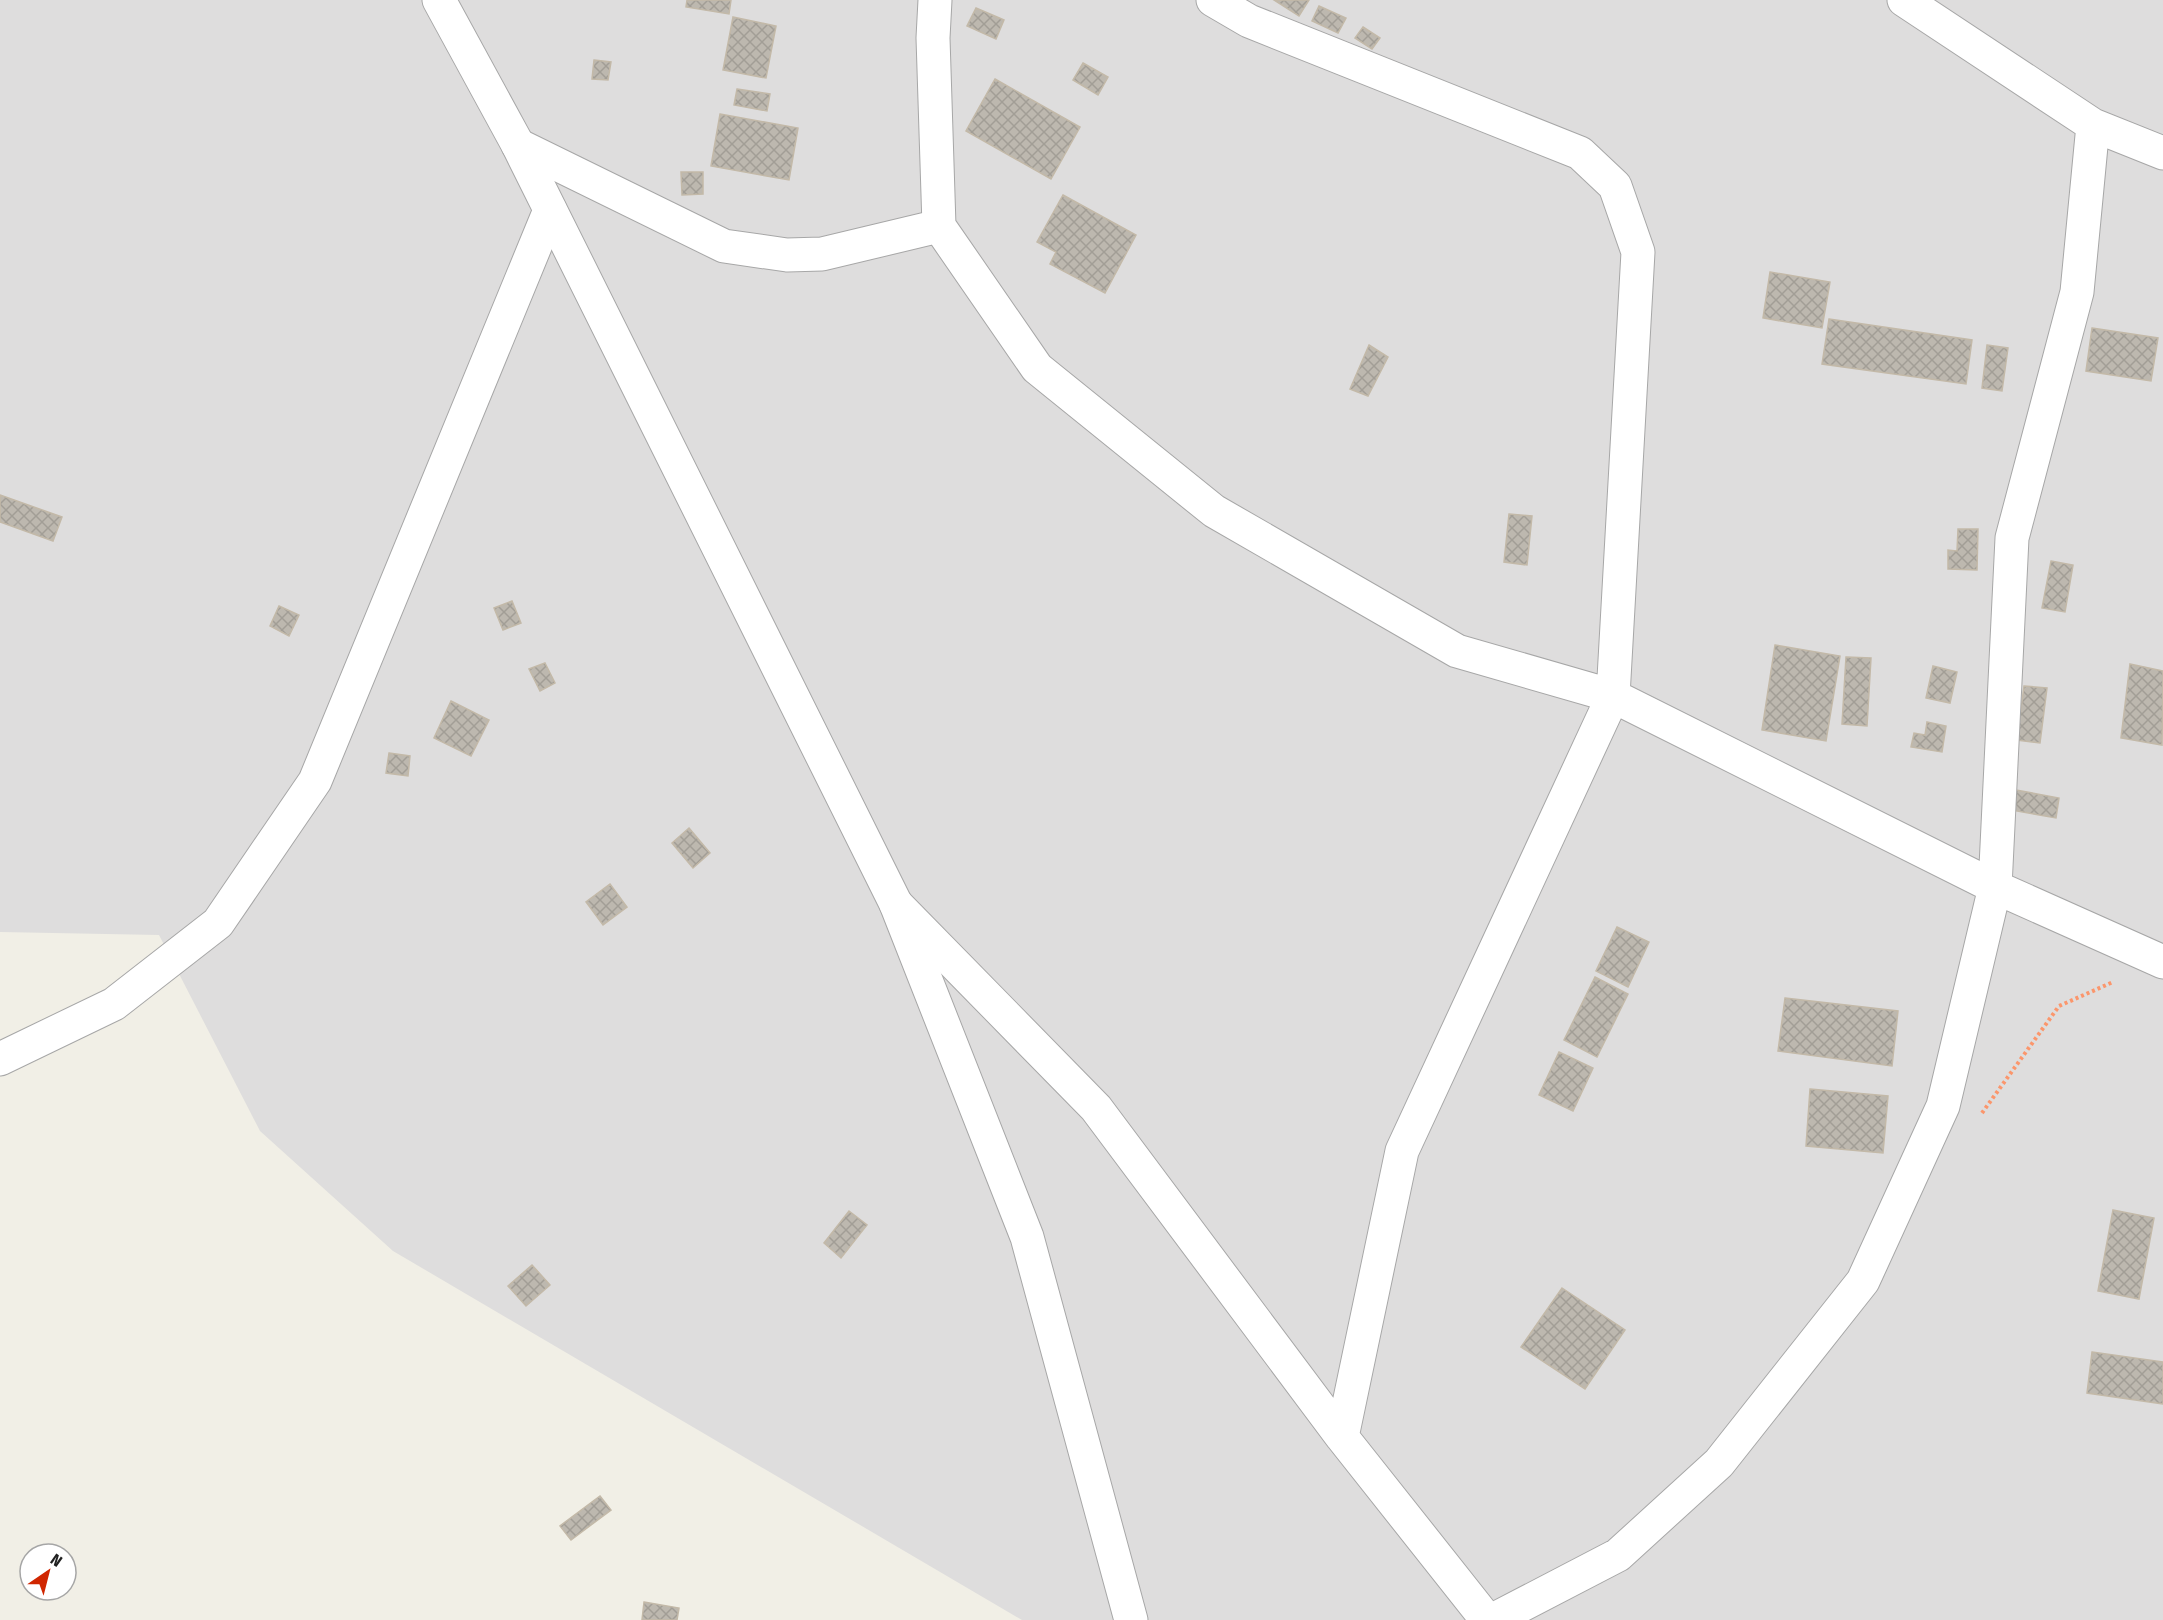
<svg xmlns="http://www.w3.org/2000/svg" width="2163" height="1620" font-family="'Fira Sans Condensed',sans-serif">
	<style>
		.residential { fill: #dedddd }
		.building { fill: url(#building-cross-hatch); stroke: #c3b9a8; stroke-width: 1.5 }
		.lines { fill: none; stroke-linecap: round; stroke-linejoin: round }
		.minor-casing { stroke: #a7a7a7; stroke-width: 35 }
		.tertiary-casing { stroke: #a7a7a7; stroke-width: 35 }
		.path { stroke: #fb966c; stroke-width: 4; stroke-dasharray: 3 3; stroke-linecap: butt }
		.minor { stroke: #fff; stroke-width: 33 }
		.tertiary { stroke: #fff; stroke-width: 33 }
	</style>
	<defs>
		<pattern id="building-cross-hatch" width="8" height="8" patternUnits="userSpaceOnUse" patternTransform="scale(1.5)"><rect width="8" height="8" fill="#bdb8af"/><path d="M0 0l8 8M0 8l8-8" fill="none" stroke="#a29e96"/></pattern>
	</defs>
	<rect width="100%" height="100%" fill="#f1efe6"/>
	<path class="residential" d="M0,0H2163V1620H1022L393,1251L260,1131L159,935L0,932Z"/>
	<path class="building" d="M687,0H731L729,14L686,7Z
		M1274,0H1309L1299,16Z
		M1319,6L1346,18L1338,33L1312,21Z
		M976,8L1004,20L996,39L967,26Z
		M733,17L776,26L766,78L723,70Z
		M1363,27L1380,38L1372,49L1355,38Z
		M594,60L611,62L608,80L592,79Z
		M1083,63L1108,77L1098,95L1073,80Z
		M995,79L1080,127L1051,179L966,131Z
		M737,89L770,94L767,111L734,105Z
		M720,114L798,128L789,180L711,166Z
		M681,172H703V194L682,195Z
		M1063,195L1136,235L1105,293L1050,264L1056,252L1037,242Z
		M1770,272L1830,282L1822,328L1763,318Z
		M1829,319L1972,340L1966,384L1822,364Z
		M2092,328L2158,338L2151,381L2086,371Z
		M1369,345L1388,357L1368,396L1350,389Z
		M1987,345L2008,348L2002,391L1982,388Z
		M0,495L62,517L53,541L0,522Z
		M1509,514L1532,516L1527,565L1504,562Z
		M1958,529H1978L1977,570L1948,569V550L1957,551Z
		M2051,561L2073,565L2065,612L2042,608Z
		M512,601L521,623L503,630L494,608Z
		M279,606L299,615L289,636L270,626Z
		M1775,645L1840,656L1826,741L1762,730Z
		M1846,657L1871,658L1867,726L1842,724Z
		M545,663L555,683L540,691L529,669Z
		M2130,664L2163,671L2162,745L2121,738Z
		M1933,666L1957,672L1950,703L1926,698Z
		M2024,686L2047,688L2040,743L2017,740Z
		M451,701L489,720L471,756L434,738Z
		M1927,722L1946,726L1942,752L1911,747L1914,733L1925,735Z
		M389,753L410,756L408,776L386,773Z
		M2016,790L2059,798L2056,818L2011,810Z
		M689,828L710,853L693,868L672,843Z
		M610,884L627,907L603,925L586,902Z
		M1617,927L1649,942L1628,987L1596,971Z
		M1595,977L1628,994L1597,1057L1564,1040Z
		M1785,998L1898,1011L1892,1066L1778,1051Z
		M1559,1052L1593,1068L1573,1111L1539,1095Z
		M1810,1089L1888,1096L1883,1153L1806,1146Z
		M2113,1210L2154,1218L2139,1299L2098,1291Z
		M849,1211L867,1225L841,1258L824,1243Z
		M532,1265L550,1285L526,1306L508,1286Z
		M1562,1288L1625,1330L1585,1389L1521,1347Z
		M2092,1352L2163,1362V1404L2087,1393Z
		M600,1496L611,1510L571,1540L560,1526Z
		M644,1602L679,1608L677,1620H642Z"/>
	<g class="lines">
		<defs>
			<path id="minor" d="M935,0L933,38L939,226L1037,368L1214,511L1457,651L1613,696L1995,887L2163,962
				M1213,0L1249,21L1580,153L1615,186L1638,252L1613,696L1402,1151L1342,1437
				M1904,0L2093,125L2163,153
				M518,145L724,246L787,255L822,254L939,226
				M896,904L1096,1108L1342,1437L1487,1620
				M0,1059L114,1004L218,923L315,781L550,210
				M1493,1620L1618,1555L1719,1463L1863,1281L1943,1106L1995,887L2012,538L2077,292L2093,125"/>
			<path id="tertiary" d="M439,0L518,145L896,904L1027,1237L1131,1620"/>
		</defs>
		<use href="#minor" class="minor-casing"/>
		<use href="#tertiary" class="tertiary-casing"/>
		<path class="path" d="M1982,1113L2059,1006L2113,982"/>
		<use href="#minor" class="minor"/>
		<use href="#tertiary" class="tertiary"/>
	</g>
	<g transform="translate(48 1572) rotate(35)"><circle r="28" fill="#ffffff" stroke="#a6a6a6" stroke-width="1.5"/>
	<path d="M0-4.5L10 22L0 15L-10 22Z" fill="#d02600"/>
	<text y="-9" font-size="16" font-weight="bold" text-anchor="middle" fill="#202020">N</text>
	</g>
</svg>
